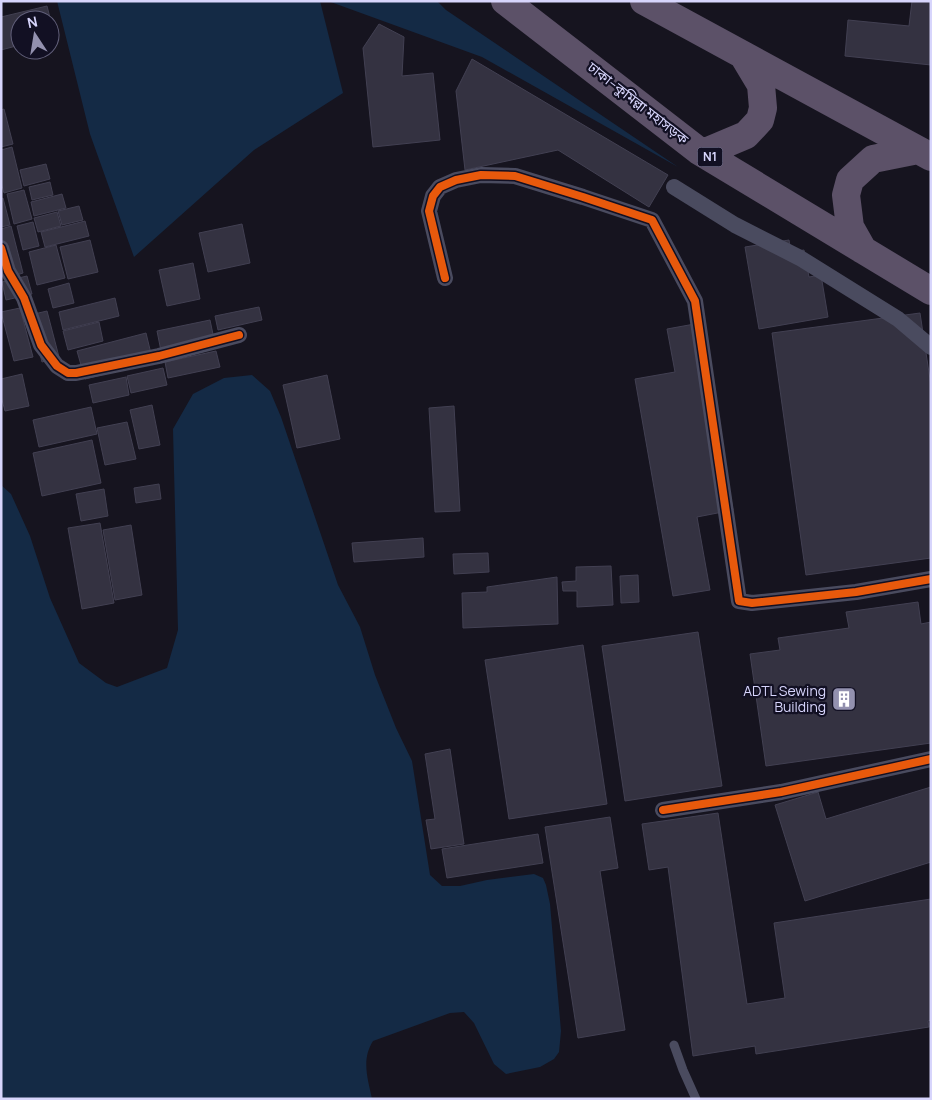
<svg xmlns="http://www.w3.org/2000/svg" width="932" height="1100" font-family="Manrope,'Noto Sans Bengali',sans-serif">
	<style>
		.water { fill: #142a45 }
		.building { fill: #343241; stroke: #424052 }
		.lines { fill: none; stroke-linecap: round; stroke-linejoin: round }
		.service { stroke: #4a4b5f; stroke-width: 9 }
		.minor { stroke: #4a4b5f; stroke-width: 16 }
		.trunk { stroke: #5c5168; stroke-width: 28 }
		.cycleway-casing { stroke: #121023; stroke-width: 11 }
		.cycleway { stroke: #e8590c; stroke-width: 8 }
		.labels { text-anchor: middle; stroke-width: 4.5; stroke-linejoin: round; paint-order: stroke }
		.shield { fill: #121023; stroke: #9c9abb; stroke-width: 1 }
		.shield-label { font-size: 12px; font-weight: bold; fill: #d7d5fc }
		.street-label { font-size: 14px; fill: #d7d5fc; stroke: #121023 }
		.poi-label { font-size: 14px; fill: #d7d5fc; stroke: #121023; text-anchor: end }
	</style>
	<rect width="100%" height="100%" fill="#16141f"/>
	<path class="water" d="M57,1H320L343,93L254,150L134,257L90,134Z
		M328,1H437L446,10L678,167L482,57Z
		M252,375L270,391L281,417L338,585L360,627L375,675L396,728L412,761L430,875L442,886H460L487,880L534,874L543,878L546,885L550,904L561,1031L559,1052L554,1059L540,1067L506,1074L494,1064L474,1023L464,1012L450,1013L373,1041C361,1060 368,1079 372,1099H1V485L11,494L30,536L50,598L79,663L106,683L117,687L167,668L178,630L173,429L193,394L224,378Z"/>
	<path class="building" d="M912,1H931V65L845,56L848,20L909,26Z
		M47,6L55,37L50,38V20H20V45L1,50V17Z
		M379,24L404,37L402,76L433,73L440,140L373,147L363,48Z
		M472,59L668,175L649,207L558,150L465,170L456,91Z
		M4,109L13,144L1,147V110Z
		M12,147L22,188L4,193L1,182V150Z
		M46,164L50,179L24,186L20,170Z
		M50,182L53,195L32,200L29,187Z
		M24,190L32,219L14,224L7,194Z
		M62,194L66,208L34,216L31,202Z
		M3,198L10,225L1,227V199Z
		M79,206L83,220L62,225L58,211Z
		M57,212L61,226L38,232L34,218Z
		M85,221L89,236L45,247L41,232Z
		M33,222L39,246L23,250L17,226Z
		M242,224L250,263L208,272L199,233Z
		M11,226L23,273L7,278L1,256V229Z
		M90,240L98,272L68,279L60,247Z
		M789,240L791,252L804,250L809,277L821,275L828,317L759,329L745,247Z
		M56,245L65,278L37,285L29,252Z
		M193,263L200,299L167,306L159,270Z
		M27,276L32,294L6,300L2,282Z
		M69,283L74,303L53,308L48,289Z
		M115,298L119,316L63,330L59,312Z
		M259,307L262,320L218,330L215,316Z
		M20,308L33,357L14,361L1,312Z
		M47,311L59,357L42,362L30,315Z
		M920,313L931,386V558L806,575L772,333Z
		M210,320L214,339L161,351L157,331Z
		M99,322L103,341L68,350L63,331Z
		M700,323L733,510L697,517L710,590L673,596L635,379L675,372L667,329Z
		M146,333L153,362L85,379L77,351Z
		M216,351L220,367L168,378L165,362Z
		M163,368L167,385L131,393L127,376Z
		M22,374L29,406L5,411L1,396V379Z
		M327,375L340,439L297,448L283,385Z
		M126,377L129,395L93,403L89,385Z
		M152,405L160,445L139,449L130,410Z
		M454,406L460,511L435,512L429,408Z
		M91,407L97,434L39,447L33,420Z
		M127,422L136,459L105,465L97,428Z
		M92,440L101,483L42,496L33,453Z
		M159,484L161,499L136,503L134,488Z
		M104,489L108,516L81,521L76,494Z
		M100,523L114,603L82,609L68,528Z
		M131,525L142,595L115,600L103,530Z
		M423,538L424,557L354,562L352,543Z
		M488,553L489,572L454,574L453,554Z
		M611,566L613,605L577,607V591H563L562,582L576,581V567Z
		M638,575L639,602L621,603L620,576Z
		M557,577L558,624L463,628L462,593L487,592V587Z
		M918,602L921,624L931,622V743L766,766L750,654L780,650L778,638L849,628L846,612Z
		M698,632L722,786L625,801L602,646Z
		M583,645L607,804L509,819L485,660Z
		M450,749L464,844L431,849L426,820L435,819L425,754Z
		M931,787V862L805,901L775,805L818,792L826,819Z
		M718,813L747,1004L785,998L774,923L931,899V1020L928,1021L929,1027L756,1054L755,1046L693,1056L668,867L649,870L642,824Z
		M610,817L618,868L600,871L625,1030L578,1038L545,827Z
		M538,834L543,863L447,878L442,849Z"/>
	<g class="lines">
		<path class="service" d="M674,1045L683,1070L696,1099"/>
		<path class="minor" d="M674,187L735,225L800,258L898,319L931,347
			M1,248L8,271L24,298L41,345L57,366L68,373H76L159,356L239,335
			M445,278L429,211L433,196L440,187L456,180L481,175L515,176L583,197L652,220L695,301L739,601L752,603L856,592L931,579
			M663,810L781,792L931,759"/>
		<path class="trunk" d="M505,1L699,151L931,291
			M644,1L931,157
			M699,151H708L746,135L760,120L763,108L761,85L743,55
			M863,250L850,227L846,195L850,180L873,159L918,150"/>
		<defs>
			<path id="cycleway" d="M1,248L8,271L24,298L41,345L57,366L68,373H76L159,356L239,335
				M445,278L429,211L433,196L440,187L456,180L481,175L515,176L583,197L652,220L695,301L739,601L752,603L856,592L931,579
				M663,810L781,792L931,759"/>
		</defs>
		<use href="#cycleway" class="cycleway-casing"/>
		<use href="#cycleway" class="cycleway"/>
	</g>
	<defs>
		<symbol id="building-square" viewBox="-11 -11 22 22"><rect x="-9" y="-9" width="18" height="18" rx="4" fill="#9391af" stroke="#121023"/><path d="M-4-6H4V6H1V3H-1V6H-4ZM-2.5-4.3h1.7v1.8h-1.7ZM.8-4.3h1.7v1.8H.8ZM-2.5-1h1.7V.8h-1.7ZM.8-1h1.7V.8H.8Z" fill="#fff"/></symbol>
	</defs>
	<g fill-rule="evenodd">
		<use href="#building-square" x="830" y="685" width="28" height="28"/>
	</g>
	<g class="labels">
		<rect class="shield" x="697.5" y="147.5" width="25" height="19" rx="4"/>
		<g class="shield-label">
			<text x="710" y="161">N1</text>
		</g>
		<g class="street-label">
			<text transform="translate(638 103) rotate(38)" y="5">ঢাকা–কুমিল্লা মহাসড়ক</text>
		</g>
		<g class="poi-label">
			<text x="826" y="696">ADTL Sewing<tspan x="826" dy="16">Building</tspan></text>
		</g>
	</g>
	<rect width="932" height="1100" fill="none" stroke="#d7d5fc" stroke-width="5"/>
	<g transform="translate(35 35) rotate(348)"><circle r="24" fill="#121023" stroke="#615f7a"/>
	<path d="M0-4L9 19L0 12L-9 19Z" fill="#9391af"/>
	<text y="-8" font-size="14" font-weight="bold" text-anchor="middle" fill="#d7d5fc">N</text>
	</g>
</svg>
